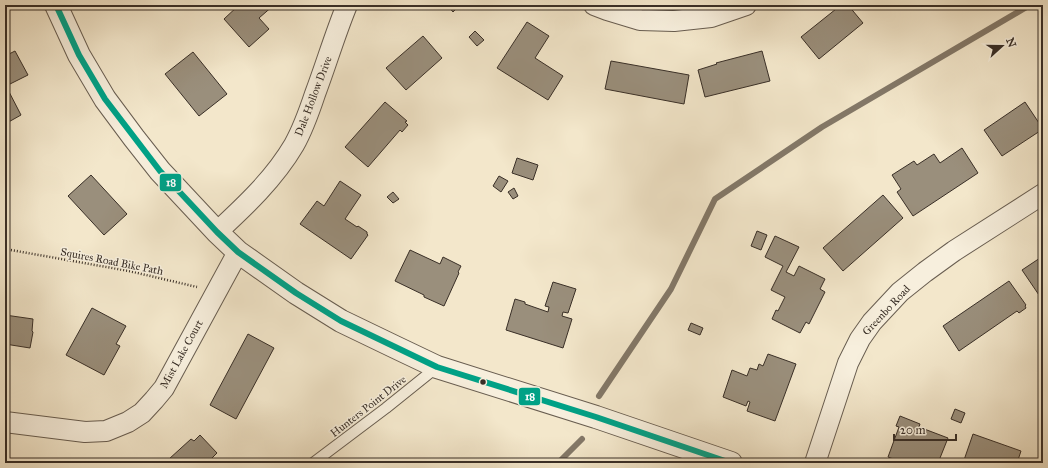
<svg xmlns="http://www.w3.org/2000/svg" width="1048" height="468" font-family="'IM FELL Great Primer',serif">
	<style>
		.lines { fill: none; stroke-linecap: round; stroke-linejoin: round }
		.stream { stroke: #837868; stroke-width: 6 }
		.building { fill: #9a8f7c; stroke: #392f27 }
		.service-casing { stroke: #685d50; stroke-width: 12 }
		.minor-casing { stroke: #685d50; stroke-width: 22 }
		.tertiary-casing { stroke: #685d50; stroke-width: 24 }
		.path { stroke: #392f27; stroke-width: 2.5; stroke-dasharray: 1 2; stroke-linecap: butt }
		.service { stroke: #f7efdd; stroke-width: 10 }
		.minor { stroke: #f7efdd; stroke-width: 20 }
		.tertiary { stroke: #f7efdd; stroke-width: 22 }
		.bus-1-casing { stroke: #f7efdd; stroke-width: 9 }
		.bus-1 { stroke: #00a186; stroke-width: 6 }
		.bus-dot { fill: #392f27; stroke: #f7efdd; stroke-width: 1.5 }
		.labels { text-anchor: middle; stroke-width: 3; stroke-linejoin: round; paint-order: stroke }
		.street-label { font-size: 11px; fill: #392f27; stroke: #f7efdd }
		.line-badge { stroke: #f7efdd; stroke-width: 1.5 }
		.badge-label { font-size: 11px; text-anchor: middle; font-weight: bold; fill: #fff }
	</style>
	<rect width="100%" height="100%" fill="#f3e7cb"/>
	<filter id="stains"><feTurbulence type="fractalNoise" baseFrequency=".005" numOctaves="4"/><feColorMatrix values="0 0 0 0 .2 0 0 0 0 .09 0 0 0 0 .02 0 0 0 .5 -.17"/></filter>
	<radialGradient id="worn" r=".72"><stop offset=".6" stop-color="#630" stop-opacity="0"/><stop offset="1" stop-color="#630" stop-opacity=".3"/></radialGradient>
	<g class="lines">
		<path class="stream" d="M599,396L671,289L715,199L822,127L1030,5
			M558,463L582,439"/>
	</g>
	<path class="building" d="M239,5H274L259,18L269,29L249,47L224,19Z
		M447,5H460L453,12Z
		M841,5H848L863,23L819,59L801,37Z
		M527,22L549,36L535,58L563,76L548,100L497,68Z
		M475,31L484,40L477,46L469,37Z
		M423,36L442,58L406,90L386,68Z
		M15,51L28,75L6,86L21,115L5,124V56Z
		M762,51L770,81L705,97L698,70L717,64L716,63Z
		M193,52L227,94L199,116L165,74Z
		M611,61L689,75L684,104L605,89Z
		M385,102L407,121L405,122L408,125L402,132L400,130L368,167L345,147Z
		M1025,102L1043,129L1002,156L984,130Z
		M962,148L978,173L913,216L897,192L901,189L892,175L914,161L917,165L934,154L940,163Z
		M517,158L538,165L533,180L512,173Z
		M91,175L127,214L104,235L68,196Z
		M499,176L508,181L501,192L493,186Z
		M340,181L361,195L345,219L357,227L358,226L367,232V234L368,235L351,259L300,224L317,201L324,206Z
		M514,188L518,196L513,199L508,192Z
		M393,192L399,199L393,203L387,197Z
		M883,195L903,218L843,271L823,248Z
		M757,231L767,235L761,250L751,246Z
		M775,236L799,247L786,272L794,276L799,266L825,279L820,289L825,292L809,324L806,322L800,333L772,319L776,310L778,311L785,297L771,290L783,266L765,257Z
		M410,250L440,264L443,257L461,266L458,272L459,273L444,306L424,297V295L395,281Z
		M1043,256V296L1041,298L1022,270Z
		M1009,281L1026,305L1025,306L1026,308L1019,313L1017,311L959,351L943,326Z
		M553,282L576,289L568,313L563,312L562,316L572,319L563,348L506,330L515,299L525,302V304L548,312L549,307L545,306Z
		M92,308L126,326L116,344L120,346L104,375L66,355Z
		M5,315L33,319L32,331L33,332L30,348L5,344Z
		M691,323L703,328L700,335L688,330Z
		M248,334L274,348L236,419L210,405Z
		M768,354L796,364L775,421L747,411L750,402L748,401L746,406L723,397L732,370L747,376L750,368L757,370L759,364L763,366Z
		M955,409L965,413L961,423L951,419Z
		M900,416L920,424L919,427L948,438L938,463H916L908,460L906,463H904L888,457L899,427L896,426Z
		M973,434L1021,451L1017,463H963Z
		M200,435L217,453L207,463H172L169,459L191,439L194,441Z"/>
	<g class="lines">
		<defs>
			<path id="service" d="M313,463L386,408L437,367"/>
			<path id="minor" d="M594,5L607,10L640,20L674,21L711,17L746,5
				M217,232C245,206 274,179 294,145C303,129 309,112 315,94C326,65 335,34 347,5
				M5,422L85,432L106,431L128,422L142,413L154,400L164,388L238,252
				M815,463L848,363L860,339L872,322L900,292L925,272L954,251L1043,194"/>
			<path id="tertiary" d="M56,5L79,55L105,99L134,138L160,171L217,232L238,252L296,293L341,321L395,347L437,367L596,417L731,463"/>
		</defs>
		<use href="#service" class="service-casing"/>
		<use href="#minor" class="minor-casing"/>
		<use href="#tertiary" class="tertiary-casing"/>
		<path class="path" d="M5,249L129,271L197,287"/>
		<use href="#service" class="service"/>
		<use href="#minor" class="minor"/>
		<use href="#tertiary" class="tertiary"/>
		<defs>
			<path id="bus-1" d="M56,5L79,55L105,99L160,171L217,232L238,252L296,293L341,321L437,367L596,417L731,463"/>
		</defs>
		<use href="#bus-1" class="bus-1-casing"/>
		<use href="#bus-1" class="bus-1"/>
	</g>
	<circle class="bus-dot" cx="483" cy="382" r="3.5"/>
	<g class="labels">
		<g class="street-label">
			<text transform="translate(313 96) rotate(-69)" y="4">Dale Hollow Drive</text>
			<text transform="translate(112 261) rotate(11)" y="4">Squires Road Bike Path</text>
			<text transform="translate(886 310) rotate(-47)" y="4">Greenbo Road</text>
			<text transform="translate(181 354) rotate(-61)" y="4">Mist Lake Court</text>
			<text transform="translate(368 406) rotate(-38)" y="4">Hunters Point Drive</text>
		</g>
	</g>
	<g class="line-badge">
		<rect x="159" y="173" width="23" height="19" rx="4" fill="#00a186"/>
		<rect x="518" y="387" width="23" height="19" rx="4" fill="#00a186"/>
	</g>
	<g class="badge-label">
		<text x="171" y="186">18</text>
		<text x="530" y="400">18</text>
	</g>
	<rect width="1048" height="468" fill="none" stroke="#f3e7cb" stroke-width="20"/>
	<rect x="6" y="6" width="1036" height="456" fill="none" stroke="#392f27" stroke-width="2"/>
	<rect x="10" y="10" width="1028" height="448" fill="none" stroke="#392f27"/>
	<g transform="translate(1002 46) rotate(69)" stroke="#f7efdd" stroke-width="3" paint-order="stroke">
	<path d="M0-3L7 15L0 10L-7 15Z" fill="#392f27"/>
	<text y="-6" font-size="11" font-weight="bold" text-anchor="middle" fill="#392f27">N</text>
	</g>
	<path d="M894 434v6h62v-6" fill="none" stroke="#392f27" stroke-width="2"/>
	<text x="900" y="434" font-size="12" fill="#392f27" stroke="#f7efdd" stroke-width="3" paint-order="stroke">20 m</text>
	<rect width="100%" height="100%" filter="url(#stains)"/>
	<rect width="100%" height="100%" fill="url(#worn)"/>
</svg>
